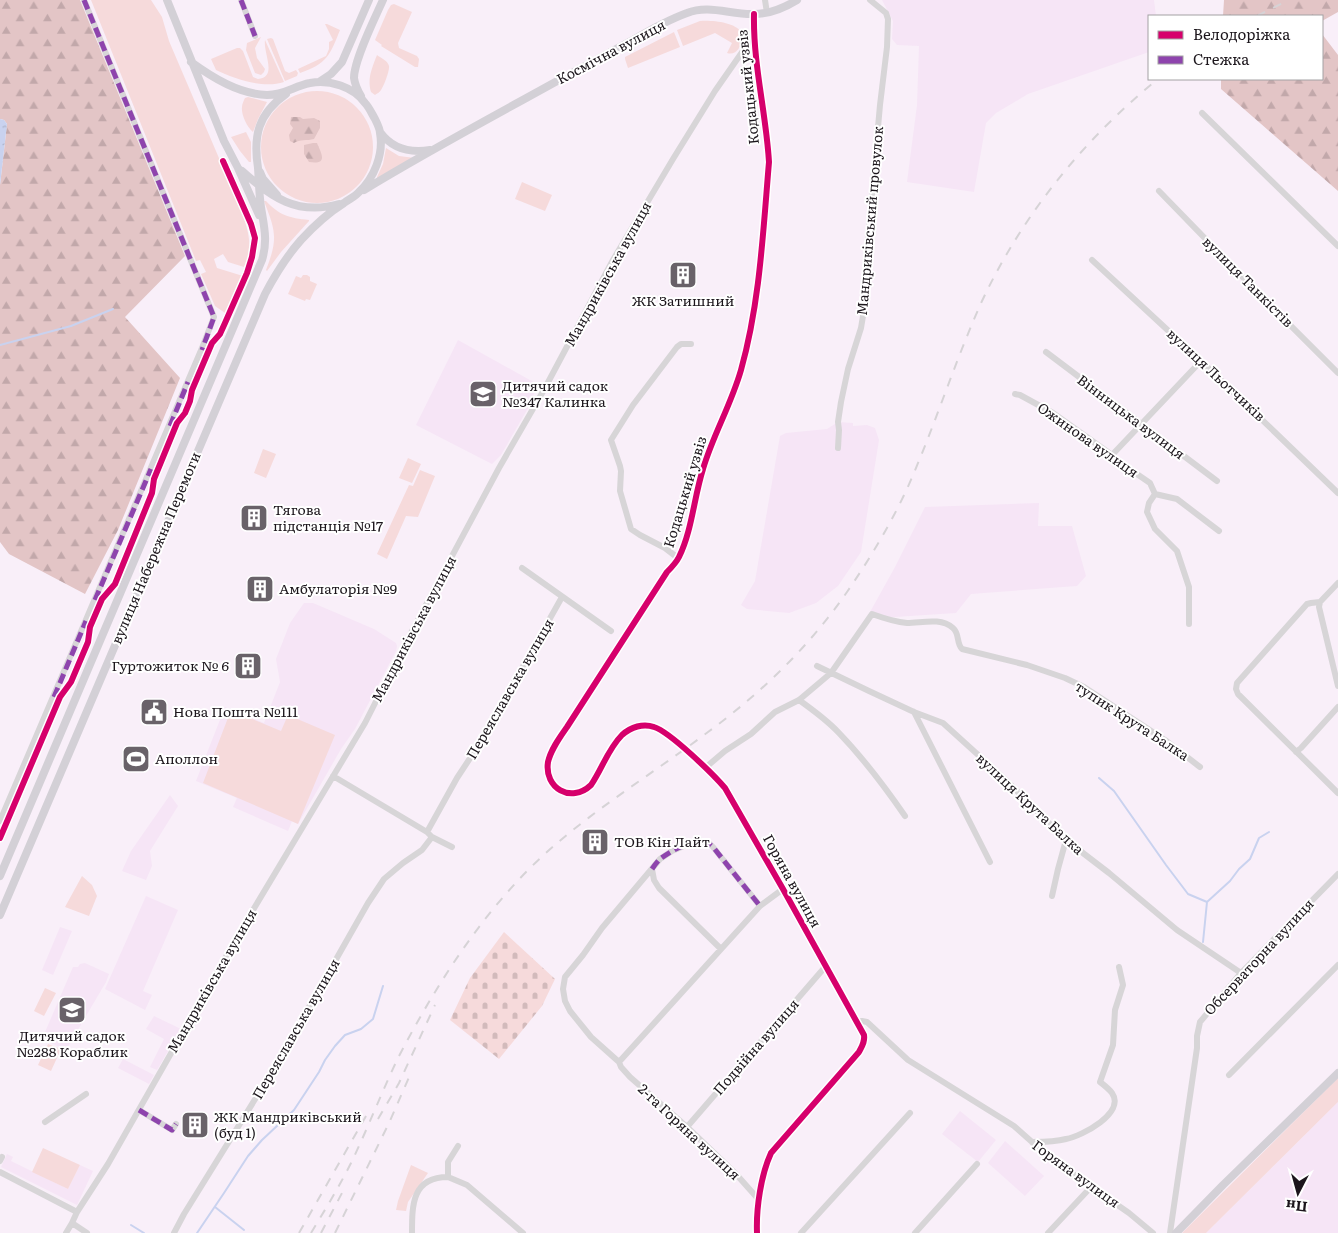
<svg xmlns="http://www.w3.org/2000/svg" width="1338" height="1233" font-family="Literata,serif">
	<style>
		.built { fill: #f6e5f6 }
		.green { fill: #f6dadb }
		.forest { fill: url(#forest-firs) }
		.cemetery { fill: url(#cemetery-stones) }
		.water { fill: url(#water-ripples) }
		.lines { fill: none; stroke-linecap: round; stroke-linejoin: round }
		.stream { stroke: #c9d2ef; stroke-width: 2 }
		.minor { stroke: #d7d5d7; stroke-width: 6 }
		.major { stroke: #d3d0d6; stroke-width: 8 }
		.rail { stroke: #d6d3d6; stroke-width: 2; stroke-dasharray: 9 9; stroke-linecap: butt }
		.quiet { stroke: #8e44ad; stroke-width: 5; stroke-dasharray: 10 5; stroke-linecap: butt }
		.cycleway-casing { stroke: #fff; stroke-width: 9 }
		.cycleway { stroke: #d6006c; stroke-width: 6 }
		.labels { text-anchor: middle; stroke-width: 4; stroke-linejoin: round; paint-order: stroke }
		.street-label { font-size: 14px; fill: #1c161c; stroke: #fff }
		.poi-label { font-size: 14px; fill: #1c161c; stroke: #fff; text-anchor: start }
	</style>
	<defs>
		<pattern id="forest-firs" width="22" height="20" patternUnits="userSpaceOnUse" patternTransform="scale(1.25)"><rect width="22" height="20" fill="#e3c5c6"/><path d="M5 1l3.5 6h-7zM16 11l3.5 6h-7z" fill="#c2a8aa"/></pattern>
		<pattern id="cemetery-stones" width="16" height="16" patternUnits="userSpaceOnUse" patternTransform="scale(1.25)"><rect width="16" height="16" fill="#f6dadb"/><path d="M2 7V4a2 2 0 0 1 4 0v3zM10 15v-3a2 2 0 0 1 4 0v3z" fill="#d2babb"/></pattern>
		<pattern id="water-ripples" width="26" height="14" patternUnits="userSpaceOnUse" patternTransform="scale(1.25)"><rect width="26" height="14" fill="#c9d2ef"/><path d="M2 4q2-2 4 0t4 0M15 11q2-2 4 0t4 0" fill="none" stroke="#acb4cc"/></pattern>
	</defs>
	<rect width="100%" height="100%" fill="#f9eff9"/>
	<path class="built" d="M882,0H1154L1156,16H1149V52L1028,94L996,113L986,123L974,192L907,182L917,105L919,46L897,45L892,39L893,21Z
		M458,340L537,384L531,403L501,455L492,464L416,425Z
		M838,422L853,423V426L867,425L875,428L879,440L861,552L838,586L816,603L789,613L747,609L741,605L755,581L780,436L786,433L827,429Z
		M1039,503L1038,526H1072L1086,576L1077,586L971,594L956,613L895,617H883L870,612L895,567L925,507Z
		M304,603H313L374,629L396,643L397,646L396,651L355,729L341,749L298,824L292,821L288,831L233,807L237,798L196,781L225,707L264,723L280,682L276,659L290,623Z
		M170,795L178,806L150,851L152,866L146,880L122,871L131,851Z
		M146,896L178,910L143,991L152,995L145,1010L105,989Z
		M60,927L72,931L53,975L42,970Z
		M85,963L109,974L106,982L66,1050L42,1039L73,967H78L80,964Z
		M154,1016L181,1029L157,1070L150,1067L164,1039L146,1029Z
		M123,1059L154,1075L149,1084L118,1068Z
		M1338,1102V1233H1206Z
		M960,1111L996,1140L978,1162L942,1134Z
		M1005,1141L1044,1176L1025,1196L988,1163Z
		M7,1154L13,1157L11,1161L68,1189L80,1165L93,1171L77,1205L1,1167Z"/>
	<path class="green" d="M91,0H151L162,17L169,41L242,212C248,231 254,247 244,267L228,262L223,254L214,259L217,268L243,276L225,313L215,306L201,274L206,272L200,260L196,261Z
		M394,4L412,12L398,43L399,48L417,56L419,59L418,67H415L381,46L382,45L375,40L388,10L391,5Z
		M700,21C711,20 735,22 741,32C745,40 738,57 727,53L732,43L715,33L683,46L677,30Z
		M325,24H327L340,30C330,55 327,64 300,73L298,69L326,56L329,49V42L333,40Z
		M674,32L680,47L628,68L625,59V57Z
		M261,37L255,48L257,58L265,69L264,72L261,75L255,73L246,50L247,43Z
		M271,38L273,39L285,71L289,73L296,70L298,73L297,76L285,81L267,39Z
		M265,40L284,82C263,89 235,79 216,70L211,59L237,48H240L243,51L253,77L258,79C278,77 263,53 265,40Z
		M377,55C381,58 388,61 389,66C390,70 384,86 381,90C379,93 378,93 375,95L371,92C367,79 372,68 377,55Z
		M261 147a56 56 0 1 1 112 0a56 56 0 1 1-112 0Z
		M248,97L267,102L258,119L253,132C247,127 241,115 242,107C242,104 244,100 245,98Z
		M246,132L251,142V162H249L240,151L231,137Z
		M386,148L399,156L415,158L377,180V177L383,164Z
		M522,182L552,195L545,211L515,199Z
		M264,201H266C279,215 289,218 309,220V221L281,252L267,271L266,270C278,239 276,232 264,201Z
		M303,275H307L310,277V281L317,284L310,300L306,299L305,301L288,294L296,276L301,278Z
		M263,449L276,454L266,478L254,473Z
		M408,458L421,464L412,483L399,478Z
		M420,470L435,476L418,517L406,516L387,559L377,554L409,485L413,486Z
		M231,710L281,731L288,715L335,735L298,824L203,783Z
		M82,876L92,885L97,896L89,916L65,907Z
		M45,988L56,993L44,1016L34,1011Z
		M48,1044L61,1049L51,1071L38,1065Z
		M1338,1078V1102L1206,1233H1182Z
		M43,1148L80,1165L68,1189L32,1172Z
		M411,1165L428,1173L408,1202L406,1211L396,1210L398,1201Z"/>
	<path class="forest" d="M0,0H80L185,256L125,317L180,378L118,530L85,594L9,554L0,542V185L7,124L4,120L0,119Z
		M1224,0H1338V12L1322,21V16H1223Z
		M1322,34L1338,55V191L1221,89V79H1322Z
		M291,117H300L303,119L314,118L320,121V128L314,139C307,141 300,139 294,143L290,141L289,135L293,128L290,124Z
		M313,143H317C321,153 329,165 309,162L304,154V145Z"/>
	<path class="cemetery" d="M504,932L555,979L542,1006L499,1059L450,1020L470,978Z"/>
	<path class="water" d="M0,119L4,120L7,124L0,185Z"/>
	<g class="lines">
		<path class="stream" d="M0,345L71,326L113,309
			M1099,778L1114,791L1166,865L1188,894L1207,902L1230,881L1239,869L1250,859L1259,838L1269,832
			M1203,942L1207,902
			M215,1207L244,1230
			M131,1225L144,1233
			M197,1233L224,1193L248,1156L262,1140L294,1110L319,1072L325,1060L335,1046L345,1035L361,1029L373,1019L383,986"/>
		<path class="minor" d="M241,0L255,36
			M765,0L767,13
			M754,14C753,65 766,112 769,162C763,232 760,302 741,370C731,405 713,435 703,469C694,497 692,531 679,557C676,563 671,568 667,572L567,727C560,737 551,749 548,762C544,788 571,804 591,785C602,769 608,749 622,735C631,727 643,723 654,727C670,732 713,774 725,788L783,889L864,1035C865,1042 862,1046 859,1052L771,1153C761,1175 756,1208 757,1233
			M1202,113L1338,246
			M1159,191L1262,297L1338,373
			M1092,260L1201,361L1338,493
			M1046,352L1217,481
			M1015,394L1020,395L1053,413L1112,455L1120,464L1134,472L1150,483L1155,494L1177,499L1219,531
			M838,448L839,430L838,422L841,402L848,369L861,328L864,310L867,250L880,105L887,47L888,19L886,13L870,0
			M1112,455L1201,361
			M1155,494L1149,503L1147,512L1155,529L1177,551L1189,587V624
			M678,558L665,548L640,535L631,529L620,491L621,471L620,466L611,440L633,405L677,347L681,344H691
			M522,568L611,631
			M1338,583L1320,602L1319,607L1338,686
			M1320,602L1311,603L1307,604L1237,683L1236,689L1238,694L1338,793
			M817,666L869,691L914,712L943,723L1008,782L1066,840L1109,873L1177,930L1241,973
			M799,700C813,710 827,720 839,733C863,758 885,787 905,816
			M914,712L990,862
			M1296,752L1301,748L1338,707
			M705,768L725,751L751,734L775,712L799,700L831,673L872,614C883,618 895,622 907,623C922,623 940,617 953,628C960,634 956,643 962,649L1027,665L1065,678L1084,687L1165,740L1200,767
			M333,776L427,832L432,837L452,847
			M0,821L202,348L214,317L84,0
			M427,832L457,778L480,743L562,597
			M652,869L654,880L659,888L721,949
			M1052,896L1058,869L1066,840
			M857,1022L862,1021L867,1022L908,1060L1014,1126L1050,1158L1129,1213L1153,1233
			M619,1062L760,906L783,889
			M1229,1075L1338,965
			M139,1110L172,1130L176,1124
			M45,1122L86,1094
			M687,1127L825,967
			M1032,1142C1043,1142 1055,1142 1066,1139C1082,1136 1126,1113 1112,1093C1109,1089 1104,1085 1100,1082L1113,1045L1115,1010L1123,985L1119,967
			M458,1146L448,1162V1177L467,1185L523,1233
			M0,1161L2,1157
			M0,1172L77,1212
			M760,1201L736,1174L687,1127L630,1077L621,1067L619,1062L591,1037L570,1011L565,1001L563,989L565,977L583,955L602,928L660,859L672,851L698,840L709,843L713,847L760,906
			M72,1223L87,1233
			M66,1233L72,1223L77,1212L108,1164L244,925L365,723L404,646L499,468L545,388L613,260L673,159L715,91L754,35
			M174,1233L184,1214L275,1067L368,903L384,879L403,863L422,850L432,837
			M412,1233C412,1205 412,1177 448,1177
			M801,1233L910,1113
			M915,1233L977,1164
			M1048,1233L1091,1187
			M1170,1233L1197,1048V1036L1200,1022L1241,973L1338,874"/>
		<path class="major" d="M167,0L224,141L238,168L259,215
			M319,82L331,74L342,62L369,0
			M361,96C358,91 355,85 354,78C354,60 375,18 383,0
			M380,132C393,150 411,153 430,150
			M242,171C271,197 297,216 339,204
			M260,172L263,179L277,195
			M364,190C428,151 494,116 559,80C584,67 608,53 633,40C650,30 668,20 687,13C709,4 731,15 754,14C770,14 784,8 797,0
			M0,876L262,260C268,240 264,227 261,207C259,194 259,181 258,168C253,136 258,114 286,94
			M0,915L265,294C275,275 286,257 301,240C313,227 328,213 344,203C349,199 355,197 359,192C374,178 384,154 380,133C380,129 377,123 375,119C372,114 369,107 365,103C354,87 329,79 310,83C294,86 285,95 267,95C239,94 213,78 191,62
			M1176,1233L1223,1185L1338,1073"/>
		<path class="rail" d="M1257,16L1289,0
			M378,1119L399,1083L435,1005
			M299,1233L366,1116
			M311,1233C325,1210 339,1187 351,1163C368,1128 382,1091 399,1056C434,989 475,924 528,870C582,816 647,778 708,732C761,693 809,647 847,592C869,560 889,527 906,491C934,429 954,363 982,301C1023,214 1084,139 1158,79
			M321,1233L342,1193
			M335,1233L389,1123L410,1075"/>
		<path class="quiet" d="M84,0L214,317L202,350
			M241,0L255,36
			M170,426L188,382
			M95,600L151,469
			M54,697L86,621
			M652,869C654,866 657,862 659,860C667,853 692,839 702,841C707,841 709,844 713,847L760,906
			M139,1110L172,1130L176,1124"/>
		<defs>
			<path id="cycleway" d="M754,14C753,65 766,112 769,162C763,232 760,302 741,370C731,405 713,435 703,469C694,497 692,531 679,557C676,563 671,568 667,572L567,727C560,737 551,749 548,762C544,788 571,804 591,785C602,769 608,749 622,735C631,727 643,723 654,727C670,732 713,774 725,788L783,889L864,1035C865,1042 862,1046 859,1052L771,1153C761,1175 756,1208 757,1233
				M0,838L60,697L71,682L88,642L90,627L102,599L115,584L152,493L154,479L177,423L185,413L190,401L192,390L212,343L220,334L225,323L247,273L252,257L255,238L251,224L223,161"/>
		</defs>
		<use href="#cycleway" class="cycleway-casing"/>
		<use href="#cycleway" class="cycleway"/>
	</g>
	<defs>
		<symbol id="building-square" viewBox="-11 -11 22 22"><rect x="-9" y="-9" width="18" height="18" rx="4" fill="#696269" stroke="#fff"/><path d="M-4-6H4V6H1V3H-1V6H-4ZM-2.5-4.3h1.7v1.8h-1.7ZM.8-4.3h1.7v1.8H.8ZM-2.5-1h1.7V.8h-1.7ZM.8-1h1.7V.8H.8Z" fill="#fff"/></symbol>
		<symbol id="school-square" viewBox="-11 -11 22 22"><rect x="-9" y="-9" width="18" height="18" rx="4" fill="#696269" stroke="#fff"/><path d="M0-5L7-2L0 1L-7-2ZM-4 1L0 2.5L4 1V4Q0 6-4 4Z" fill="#fff"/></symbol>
		<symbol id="civic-square" viewBox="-11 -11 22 22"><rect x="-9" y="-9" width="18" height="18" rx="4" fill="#696269" stroke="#fff"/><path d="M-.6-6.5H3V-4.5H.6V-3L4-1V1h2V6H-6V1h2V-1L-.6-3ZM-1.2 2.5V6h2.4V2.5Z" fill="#fff"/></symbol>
		<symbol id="stadium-square" viewBox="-11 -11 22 22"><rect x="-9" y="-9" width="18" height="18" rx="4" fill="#696269" stroke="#fff"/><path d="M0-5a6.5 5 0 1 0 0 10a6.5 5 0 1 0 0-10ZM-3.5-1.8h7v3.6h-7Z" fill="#fff"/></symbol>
	</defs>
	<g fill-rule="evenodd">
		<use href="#building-square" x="667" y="259" width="32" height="32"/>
		<use href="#school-square" x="467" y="378" width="32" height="32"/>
		<use href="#building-square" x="238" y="502" width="32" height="32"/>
		<use href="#building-square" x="244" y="573" width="32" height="32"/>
		<use href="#building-square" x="232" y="650" width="32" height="32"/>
		<use href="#civic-square" x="138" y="696" width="32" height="32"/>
		<use href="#stadium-square" x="120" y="743" width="32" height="32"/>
		<use href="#building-square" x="579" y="826" width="32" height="32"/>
		<use href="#school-square" x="56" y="994" width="32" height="32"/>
		<use href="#building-square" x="179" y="1109" width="32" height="32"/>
	</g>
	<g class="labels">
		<g class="street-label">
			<text transform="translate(611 52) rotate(-28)" y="5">Космічна вулиця</text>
			<text transform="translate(748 87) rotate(-96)" y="5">Кодацький узвіз</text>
			<text transform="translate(870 221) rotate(-85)" y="5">Мандриківський провулок</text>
			<text transform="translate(608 274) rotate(-61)" y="5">Мандриківська вулиця</text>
			<text transform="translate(1248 282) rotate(45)" y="5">вулиця Танкістів</text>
			<text transform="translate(1216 375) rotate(43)" y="5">вулиця Льотчиків</text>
			<text transform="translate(1131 417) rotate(37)" y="5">Вінницька вулиця</text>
			<text transform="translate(1088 440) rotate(35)" y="5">Ожинова вулиця</text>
			<text transform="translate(685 492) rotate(-73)" y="5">Кодацький узвіз</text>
			<text transform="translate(156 548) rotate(-67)" y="5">вулиця Набережна Перемоги</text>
			<text transform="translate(414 629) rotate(-62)" y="5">Мандриківська вулиця</text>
			<text transform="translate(510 689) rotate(-60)" y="5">Переяславська вулиця</text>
			<text transform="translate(1132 721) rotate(33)" y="5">тупик Крута Балка</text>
			<text transform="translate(1030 804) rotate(43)" y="5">вулиця Крута Балка</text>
			<text transform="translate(792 881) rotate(61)" y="5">Горяна вулиця</text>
			<text transform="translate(1259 957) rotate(-47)" y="5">Обсерваторна вулиця</text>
			<text transform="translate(212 981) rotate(-60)" y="5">Мандриківська вулиця</text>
			<text transform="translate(296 1029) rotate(-60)" y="5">Переяславська вулиця</text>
			<text transform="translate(756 1047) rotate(-49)" y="5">Подвійна вулиця</text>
			<text transform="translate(689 1132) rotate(43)" y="5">2-га Горяна вулиця</text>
			<text transform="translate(1076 1174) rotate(36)" y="5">Горяна вулиця</text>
		</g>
		<g class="poi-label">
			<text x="683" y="306" text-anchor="middle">ЖК Затишний</text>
			<text x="502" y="391">Дитячий садок<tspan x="502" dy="16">№347 Калинка</tspan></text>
			<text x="273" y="515">Тягова<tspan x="273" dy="16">пiдстанцiя №17</tspan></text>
			<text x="279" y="594">Амбулаторія №9</text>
			<text x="229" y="671" text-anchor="end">Гуртожиток № 6</text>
			<text x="173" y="717">Нова Пошта №111</text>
			<text x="155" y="764">Аполлон</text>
			<text x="614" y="847">ТОВ Кін Лайт</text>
			<text x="72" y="1041" text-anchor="middle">Дитячий садок<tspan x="72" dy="16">№288 Кораблик</tspan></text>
			<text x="214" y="1122">ЖК Мандриківський<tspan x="214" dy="16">(буд 1)</tspan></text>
		</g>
	</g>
	<rect x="1148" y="15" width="175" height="65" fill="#ffffff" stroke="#a4a2a4"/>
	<rect x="1158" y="31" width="25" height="8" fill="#d6006c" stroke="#a4a2a4"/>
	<text x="1193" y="40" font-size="15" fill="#1c161c">Велодоріжка</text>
	<rect x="1158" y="56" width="25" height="8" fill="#8e44ad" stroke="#a4a2a4"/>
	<text x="1193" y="65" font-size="15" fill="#1c161c">Стежка</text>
	<g transform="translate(1298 1193) rotate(186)" stroke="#ffffff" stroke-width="4" paint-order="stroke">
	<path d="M0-4L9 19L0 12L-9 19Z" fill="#1c161c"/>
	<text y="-8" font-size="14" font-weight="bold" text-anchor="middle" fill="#1c161c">Пн</text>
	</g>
</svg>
